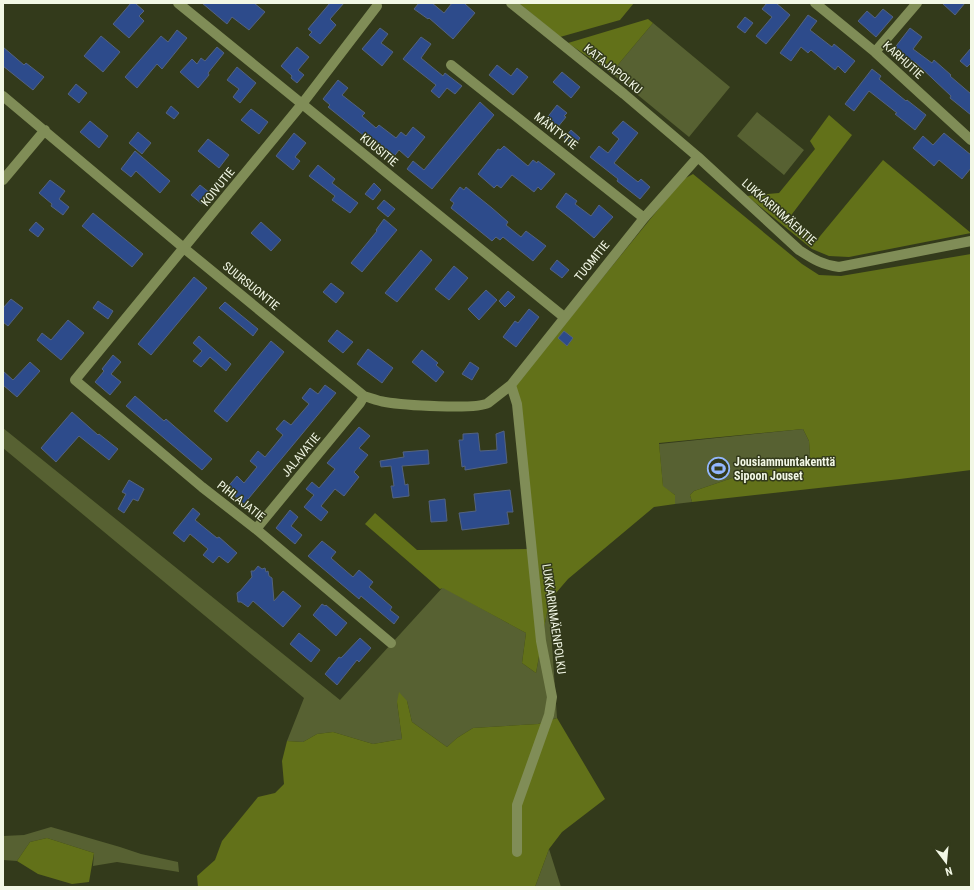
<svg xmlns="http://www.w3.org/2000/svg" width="974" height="890" font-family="'Roboto Condensed',sans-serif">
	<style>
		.green { fill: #576132 }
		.forest { fill: #627119 }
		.building { fill: #2d4b8b; stroke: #54637f }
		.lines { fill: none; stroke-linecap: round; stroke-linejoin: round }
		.minor { stroke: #808d57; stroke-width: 10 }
		.labels { text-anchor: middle; stroke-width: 3; stroke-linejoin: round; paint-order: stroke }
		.street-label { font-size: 12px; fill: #f2f7e5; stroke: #333a1b }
		.poi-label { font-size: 12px; font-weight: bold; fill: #f2f7e5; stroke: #333a1b; text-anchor: start }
	</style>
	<rect width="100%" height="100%" fill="#333a1b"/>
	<path class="green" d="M653,23L730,87L689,137L611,73Z
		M757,112L804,150L784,175L737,136Z
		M3,428L340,700L443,587L526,633L522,663L536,673L549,601L557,718L538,724L473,728L457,738L447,747L412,722L407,701L397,702L402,739L373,744L333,732L317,734L303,742L287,741L304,698L3,448Z
		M803,429L809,441L810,456L803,465L747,473L694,491L690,495L692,502L675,504V495L663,487L659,444Z
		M51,827L120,847L141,854L178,862L179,872L117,862L93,866L94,853L47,838L30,842L17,861L3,860V836L24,835Z
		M549,849L561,887H535Z"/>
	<path class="forest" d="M519,3H634L620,20L560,37Z
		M648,19L653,23L611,73L568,43Z
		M829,115L852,135L789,218L816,241L883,160L971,233L849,257L829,256L812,249L747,196L779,193L815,149L810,141Z
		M693,174L802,264L819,275L841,276L971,254V470L900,479L692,502L690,495L694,491L747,473L803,465L810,456L809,441L803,429L659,443L663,486L675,495V504L654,507L568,579L549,601L536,673L522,663L526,633L443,588L440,589L365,524L375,513L417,550L532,549L513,388L682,180Z
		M399,692L407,701L412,722L447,747L457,738L473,728L538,724L557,718L605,799L562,832L549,849L535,887H198L197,876L215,860L222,841L258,797L275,793L284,784L282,761L287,741L303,742L317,734L333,732L373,744L402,739L397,702Z
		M47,838L94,853L89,882L72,884L38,874L17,861L30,842Z"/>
	<path class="building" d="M131,3H135L144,11L139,16L144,21L129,38L113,24Z
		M202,3H254L265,12L249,30L232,17L227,24Z
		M330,3H344L330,19L336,25L320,44L309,35L312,32L308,29Z
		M419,3H432L444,13L452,3H464L475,13L453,39L429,18L428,19L414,9Z
		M767,3H776L790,15L766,44L756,36L772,17L762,9Z
		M942,3H965L955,15Z
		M883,9L893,17L876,37L858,21L867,11L875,18Z
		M808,15L817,21L810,30L832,47L834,44L855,61L845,73L838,66L835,70L811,50L808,53L801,47L791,61L780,53Z
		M745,17L753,23L745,33L737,27Z
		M380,28L388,34L381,43L393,52L382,66L362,49Z
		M910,28L922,37L913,49L932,63L934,60L951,75L950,76L971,94V115L950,98L951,96L915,62L912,66L893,50Z
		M177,30L187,38L162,69L157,64L137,88L125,77L161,36L168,42Z
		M101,36L120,52L103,72L84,56Z
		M421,37L431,44L421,58L443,76L445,73L462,86L455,94L447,88L439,98L431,91L436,85L403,59Z
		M3,47L24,65L26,63L44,77L33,90L3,66Z
		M217,47L224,53L208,73L209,75L198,88L180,72L192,59L197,64L201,58L205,61Z
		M297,47L309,57L298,70L304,75L297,83L291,78L292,76L281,66Z
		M971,48V63L967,67L960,61Z
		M497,65L511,76L517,68L528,77L513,95L489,75Z
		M237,67L256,83L240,103L233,97L239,89L227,80Z
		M872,69L881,76L879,79L906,101L907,100L926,115L915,130L895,114L897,113L869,91L854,111L845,104Z
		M562,72L580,87L571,98L553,82Z
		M338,80L348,88L342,95L365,113L362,116L376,128L379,125L396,138L401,132L406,136L413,127L425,137L408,158L399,150L392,159L384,152L328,107L330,105L323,99Z
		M76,84L87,93L79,103L68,94Z
		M480,102L494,115L432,189L407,169L413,161L424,170Z
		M557,105L567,113L564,116L566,117L557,128L546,119Z
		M171,106L179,113L174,119L166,113Z
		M251,109L268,122L259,134L241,120Z
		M90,121L108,136L99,148L80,132Z
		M623,121L638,133L614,163L638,182L641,179L650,187L640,199L617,181L618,179L590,157L599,146L608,153L619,139L612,133Z
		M571,130L580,138L574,146L564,138Z
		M138,132L151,143L142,154L129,143Z
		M294,133L306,143L295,157L300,161L293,170L276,156Z
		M944,133L971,155V168L962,179L939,160L934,166L913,148L923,136L933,145Z
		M208,139L229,155L219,168L198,151Z
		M504,146L528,166L533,160L537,163L538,161L555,174L541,190L538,187L534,192L512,175L501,188L497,185L494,188L478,174L498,149L500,150Z
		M135,151L170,181L160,193L136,171L131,177L121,169Z
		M318,165L335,179L332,183L358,203L350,213L332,200L335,196L309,176Z
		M50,180L65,191L59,199L69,207L63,215L51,206L52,204L39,193Z
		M374,183L381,190L373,200L365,194Z
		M200,185L210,193L202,204L191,195Z
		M460,187L464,190L466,187L492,208L508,222L506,225L521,237L526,231L546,246L533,261L503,237L500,240L496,237L492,241L451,208L454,203L450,200Z
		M566,193L577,201L575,204L591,216L599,205L613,217L594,238L570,218L556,207Z
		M384,200L395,209L388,217L377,208Z
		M93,213L143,254L132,267L82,226Z
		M384,219L397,230L362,272L351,263L377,231L376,230Z
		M36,222L44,229L38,237L29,230Z
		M261,222L281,240L271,251L251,233Z
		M421,250L432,260L397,302L385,293Z
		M557,260L569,270L562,278L550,269Z
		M454,266L468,278L449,300L435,289Z
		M194,277L207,288L151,355L138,344Z
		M331,283L344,293L336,303L323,292Z
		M486,290L497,300L479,320L468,309Z
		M508,291L515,297L505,307L499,301Z
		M11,299L23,308L8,326L3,322V308Z
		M98,301L113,311L108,319L93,308Z
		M225,302L258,329L253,336L219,308Z
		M529,309L539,317L516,347L503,337L515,321L518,323Z
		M68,320L84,333L61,360L37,340L42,333L51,340Z
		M337,330L353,342L343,353L328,341Z
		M564,331L573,338L567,346L558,338Z
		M199,336L231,364L226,371L210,357L201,367L193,361L202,351L193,343Z
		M271,341L284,352L227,422L214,411Z
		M368,349L393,368L382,383L357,364Z
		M422,350L438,363L436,365L444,372L436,382L412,362Z
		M113,355L121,362L111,374L121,382L110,395L95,382L104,371L102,369Z
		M30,362L40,371L17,397L3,385V371L13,380Z
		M470,362L479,368L472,380L462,374Z
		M325,385L336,393L244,504L226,489L237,476L244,483L257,467L250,461L258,451L265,457L283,435L276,429L284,420L291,425L309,404L302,398L310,388L318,394Z
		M135,396L164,421L166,419L212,459L202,470L126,406Z
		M72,412L98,435L99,434L118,449L109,460L79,436L56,462L41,448Z
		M359,427L370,436L359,448L368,455L354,472L359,477L344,496L335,489L321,506L328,512L321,521L304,507L314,495L306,489L312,482L319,488L335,469L327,463Z
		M504,431L507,463L465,470V466L462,467L459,440H463V434L478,433L480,451L497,450L496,434Z
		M428,450L429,464L402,466L405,485L408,484L409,496L393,498L391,486H394L391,466L381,467L380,461L404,457L403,452Z
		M129,480L144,489L138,501L133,499L124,513L118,509L126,494L122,492Z
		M510,490L513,512H507L509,524L462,530L459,513L476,511L474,494Z
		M445,499L447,521L431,522L429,501Z
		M193,508L200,514L195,520L217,538L219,537L237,553L228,563L219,556L213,563L203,555L208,549L190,534L184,542L173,533Z
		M290,510L298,517L291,526L302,535L295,544L276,528Z
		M322,541L336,552L331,558L339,565L353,577L359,570L373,582L369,587L392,607L390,610L399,617L394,624L361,596L359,599L308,556Z
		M258,566L262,569L265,568L266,572L268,571L269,576L272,578L274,601L283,591L301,606L283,627L253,601L248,607L241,602H238L237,593L240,591L252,577L251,571H254Z
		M322,604L325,606L326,605L347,623L336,636L313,615Z
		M299,633L320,650L311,662L290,644Z
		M360,638L371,648L359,662L357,660L337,685L325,674L339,657L341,658Z"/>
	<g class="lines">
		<path class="minor" d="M178,3L564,317
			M511,3L624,94L698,157L799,250C813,259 822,265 839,267L971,241
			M815,3L875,52L971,140
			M377,6L302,104L75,380L202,487L256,529L391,643
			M875,52L917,3
			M451,65L644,218
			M3,96L185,249L364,396C371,398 378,401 385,402C402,405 476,410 488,403L511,385L644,218L698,157
			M3,180L45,130
			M511,385L517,404L541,641L552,697L549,715L517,805V852
			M256,529L360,403L364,396"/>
	</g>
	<defs>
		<symbol id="stadium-ring" viewBox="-11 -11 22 22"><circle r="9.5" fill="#333a1b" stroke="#93b7fd" stroke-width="1.5"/><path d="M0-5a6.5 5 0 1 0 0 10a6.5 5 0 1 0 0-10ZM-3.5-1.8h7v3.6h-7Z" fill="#93b7fd"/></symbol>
	</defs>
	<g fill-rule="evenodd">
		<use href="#stadium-ring" x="706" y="456" width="25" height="25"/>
	</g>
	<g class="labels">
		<g class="street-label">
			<text transform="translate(903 60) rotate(42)" y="4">KARHUTIE</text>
			<text transform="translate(613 69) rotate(39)" y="4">KATAJAPOLKU</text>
			<text transform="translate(556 131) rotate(38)" y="4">MÄNTYTIE</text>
			<text transform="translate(379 150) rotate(39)" y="4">KUUSITIE</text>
			<text transform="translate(218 187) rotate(-51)" y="4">KOIVUTIE</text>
			<text transform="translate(779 212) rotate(41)" y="4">LUKKARINMÄENTIE</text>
			<text transform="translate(592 261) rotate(-51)" y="4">TUOMITIE</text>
			<text transform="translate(251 286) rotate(39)" y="4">SUURSUONTIE</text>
			<text transform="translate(301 455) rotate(-50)" y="4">JALAVATIE</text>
			<text transform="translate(241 501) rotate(38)" y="4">PIHLAJATIE</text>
			<text transform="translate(554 619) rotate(82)" y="4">LUKKARINMÄENPOLKU</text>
		</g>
		<g class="poi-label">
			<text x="734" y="466">Jousiammuntakenttä<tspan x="734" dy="14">Sipoon Jouset</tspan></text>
		</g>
	</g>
	<rect width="974" height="890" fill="none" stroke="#f2f7e5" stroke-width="8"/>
	<g transform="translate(946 862) rotate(164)" stroke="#333a1b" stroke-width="3" paint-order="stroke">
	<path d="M0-3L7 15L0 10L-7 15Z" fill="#f2f7e5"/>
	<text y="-6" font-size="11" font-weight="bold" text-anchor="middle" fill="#f2f7e5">N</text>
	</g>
</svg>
